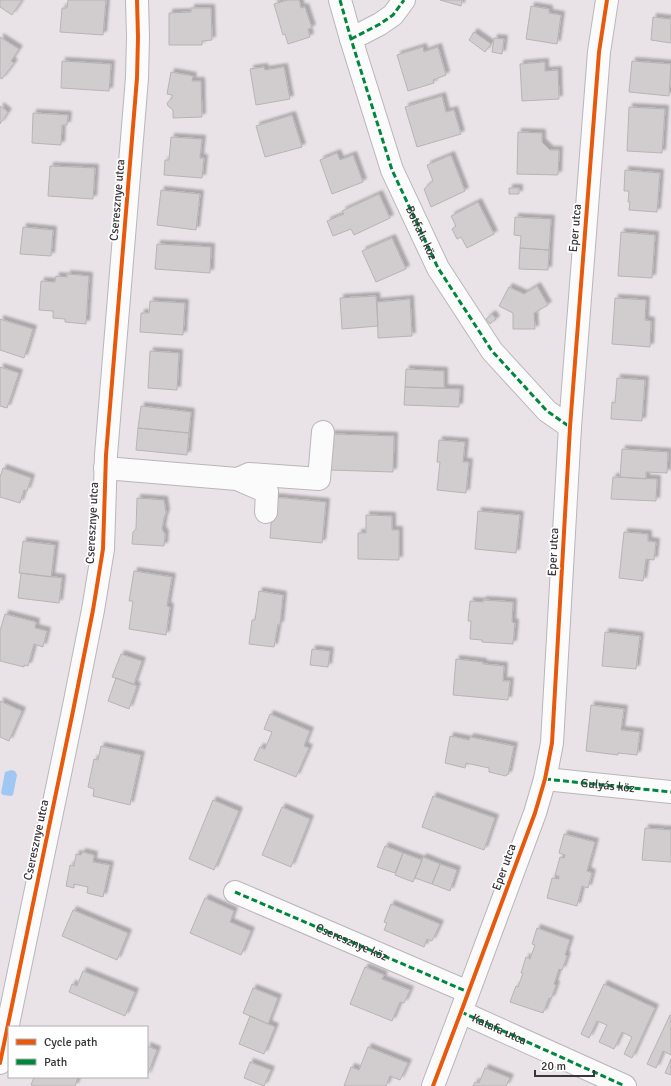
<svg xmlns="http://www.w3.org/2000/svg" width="671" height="1086" font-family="Signika,sans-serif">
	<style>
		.water { fill: #a0c7f3 }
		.building { fill: #d1ccce; stroke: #b8b3b4; filter: url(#shadow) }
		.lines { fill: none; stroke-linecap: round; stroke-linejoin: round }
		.minor-casing { stroke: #b9b5b9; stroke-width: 24 }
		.minor { stroke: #fcfbfc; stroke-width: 22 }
		.quiet { stroke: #00873e; stroke-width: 3; stroke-dasharray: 6 3; stroke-linecap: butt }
		.cycleway-casing { stroke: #fff; stroke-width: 6 }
		.cycleway { stroke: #e8590c; stroke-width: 4 }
		.labels { text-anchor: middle; stroke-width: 3.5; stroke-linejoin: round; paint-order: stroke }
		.street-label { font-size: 12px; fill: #383438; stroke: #fff }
	</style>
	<defs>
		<filter id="shadow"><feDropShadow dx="3.5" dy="-3.5" stdDeviation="1" flood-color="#0004"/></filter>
	</defs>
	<rect width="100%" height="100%" fill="#e9e3e8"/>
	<path class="water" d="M11,770L15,771L17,775L13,795L11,796L3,795L1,793L5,772Z"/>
	<path class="building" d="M0,0H22L12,15L0,7Z
		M68,0H106L103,35L60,32L62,8H67Z
		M288,0H299L301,8L305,7L312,28L308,29L310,37L288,44L285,34L283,35L274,4Z
		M440,0H462L461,6Z
		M531,6L549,9V13L561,15L557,44L526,39Z
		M191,8H211L212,40L202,41V45H169V13L191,12Z
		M653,17L669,19L671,18V43L651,40Z
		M474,32L491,44L485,52L469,40Z
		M0,37L19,49L11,61L14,63L2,79L0,78Z
		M494,38L504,39L502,54L492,52Z
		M423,47L424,52L438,47L446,75L433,80L434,83L408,91L397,55Z
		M62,61L111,64L109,91L61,88Z
		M632,61L671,64L669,96L629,92Z
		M545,62V71L558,70L559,99L522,101L520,64Z
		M264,67L265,70L284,67L290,99L256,105L250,69Z
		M171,72L193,76L192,81H201L202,117L173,118V110L168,106L167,103L172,98V95L167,94Z
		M442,96L446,112L454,110L461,134L417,147L405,107Z
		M0,106L8,112L0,124Z
		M629,107L665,109L662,153L627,151Z
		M33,113L68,115L67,125H62L61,145L32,143Z
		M292,115L302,147L265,157L256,126Z
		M518,132L542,133V142L550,150H559L558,175L517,174Z
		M171,137L202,139L200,158H204L202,178L164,175L165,160H169Z
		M337,153L340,160L353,155L363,182L332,194L320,160Z
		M451,155L465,191L431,207L424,189L433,181L427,165Z
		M50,166L95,168L93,199L48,196Z
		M625,170L660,173L657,212L629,210L630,202H628L629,191H624Z
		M509,188H519V194H509Z
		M161,190L200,194L196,230L157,225Z
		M379,194L390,218L354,235L351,229L333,236L327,221L344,214L342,211Z
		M478,202L494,234L467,248L461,237L457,239L452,229L456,226L451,216Z
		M515,217L551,219L549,250L520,248L521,236L514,235Z
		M23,227L53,230L51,256L20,254Z
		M621,232L655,235L652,278L618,276Z
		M392,238L406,269L376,282L362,251Z
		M157,244L211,247L210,273L155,269Z
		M520,248L549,250L548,270L519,269Z
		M67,274L89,276L86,324L65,322V319L53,318V311L39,310L41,281L55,282L56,276L67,277Z
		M537,286L548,305L534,313L535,329H513V313L499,306L509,287L524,294Z
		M376,296L378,326L342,329L340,298Z
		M615,298L646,300L645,320L651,321L650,347L612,344Z
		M410,299L412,336L378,338L377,302Z
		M150,301L185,303L183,335L140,332L141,313H149Z
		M492,314L496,319L490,324L486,319Z
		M0,319L33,329L24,358L0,350Z
		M150,351L179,353L177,390L148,388Z
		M0,367L19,373L7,408L0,406Z
		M406,369L444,371V388L405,387Z
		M617,378L645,380L642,421L611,419L612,402L615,403Z
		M405,387L460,389L459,407L404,405Z
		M141,406L191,412L189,433L138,428Z
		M138,428L189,433L187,455L136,450Z
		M331,434L394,436L393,472L330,470Z
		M439,440L465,442L463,462H469L466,493L437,490L440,462H437Z
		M622,449L668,452L667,473L646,472V479L620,477Z
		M3,468L31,478L27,491L24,490L20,503L0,497V477Z
		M613,477L657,479L656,501L611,499Z
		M273,497L326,502L322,543L270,538Z
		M137,498L164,500L166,513L164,518L162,529L165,534L164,546L132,544L133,532L136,529Z
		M478,511L520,515L516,553L475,549Z
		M366,515L392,516V530H399V560L358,559V533H366Z
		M624,532L648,534V541L656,542L654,560L646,559L643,581L619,578Z
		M23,541L55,545L51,577L19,573Z
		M134,571L172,577L167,606L170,607L166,635L129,629L133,601H129Z
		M21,573L62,578L59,603L18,598Z
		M259,591L283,595L280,625L278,624L274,647L249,644L252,620H255Z
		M483,600L513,602L512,622L515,623L513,644L482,642V640L470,639L471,621H468L470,601L483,602Z
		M5,614L36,622L35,628L47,631L43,647L34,644L28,666L24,665V667L0,661V631Z
		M605,632L640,636L636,669L602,666Z
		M312,649L330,651L328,667L310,665Z
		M121,654L142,661L134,684L112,677Z
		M456,659L483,662V664L504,666L503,681H510L508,700L453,695Z
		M116,678L137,686L129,709L108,701Z
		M0,701L22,711L9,741L0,737Z
		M591,705L624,709L621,730L640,732L637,755L618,753V755L586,751Z
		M270,714L310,731L304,746L309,748L296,777L254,760L260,747L265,749L272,732L264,729Z
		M450,736L469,740L470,737L514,746L508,775L507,774L506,776L489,772V768L466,763L465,768L445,763Z
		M101,746L141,755L130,805L93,796L94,789L88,787L94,759L98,760Z
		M433,796L495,818L484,850L422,827Z
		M213,800L239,811L214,870L189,859Z
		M282,807L310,819L291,867L262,855Z
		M645,828L671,830V862L642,860Z
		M564,834L595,842L587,871L592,873L588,888L582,886L577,906L547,898L552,878L559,879V876L555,875L560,857L564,858L565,855L559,853Z
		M385,846L403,853L395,873L377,867Z
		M82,852L94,855L93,862L110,865L103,897L87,893L88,887L74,884V888L66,886L70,865L74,866L76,854L81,855Z
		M403,853L422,860L413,882L395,875Z
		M423,857L440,864L432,884L415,878Z
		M440,864L457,870L450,891L432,884Z
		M205,898L234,911L230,922L251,931L241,955L190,933Z
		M391,904L440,924L432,941L427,939L424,947L384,930L387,923L384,922Z
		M73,910L128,933L117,960L62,936Z
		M537,928L570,940L565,955L567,956L562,970L559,969L554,984L556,985L551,999L549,998L543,1013L510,1002L516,986L518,987L523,973H521L526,957L530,959L535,945L532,944Z
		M365,967L384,975L382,979L410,990L404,1003L400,1002L392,1021L350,1004Z
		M83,971L135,992L125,1016L69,992L72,984L77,986Z
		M604,984L655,1008L632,1058L624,1054L632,1037L622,1032L614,1049L599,1042L607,1025L597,1021L589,1038L581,1034Z
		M253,988L278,998L268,1024L243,1013Z
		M670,1015L671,1016V1055L663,1051L656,1068L647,1064Z
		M250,1016L275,1027L264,1054L239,1044Z
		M147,1046L157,1050L147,1076Z
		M368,1047L408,1063L400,1080L390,1076L386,1086H344L351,1067L359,1070Z
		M671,1059V1075L665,1073Z
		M250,1062L271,1070L264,1086L244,1078Z
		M485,1068L510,1078L506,1086H473L475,1082L479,1083Z
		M34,1077H78L75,1086H36L31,1085Z"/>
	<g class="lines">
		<defs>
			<g id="minor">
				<path id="s1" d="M340,0L351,39L392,170L438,268L492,351L547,411L570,427"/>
				<path d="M351,39L380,24L393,15L404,0"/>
				<path d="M105,468L237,479L267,492L266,512"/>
				<path d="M238,479L249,474L319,479L323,432"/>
				<path id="s2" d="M545,779L671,792"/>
				<path id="s3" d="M235,892L468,992"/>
				<path id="s4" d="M461,1012L625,1086"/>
				<path d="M0,1063L73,711L93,610L103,549L106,455L137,78L138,37L137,0"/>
				<path d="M433,1086L461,1012L535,813L545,779L552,743L570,427L599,52L607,0"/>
			</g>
		</defs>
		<use href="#minor" class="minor-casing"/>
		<use href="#minor" class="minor"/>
		<path class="quiet" d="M340,0L351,39L392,170L438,268L492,351L547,411L570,427
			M351,39L380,24L393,15L404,0
			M545,779L671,792
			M235,892L468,992
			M461,1012L625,1086"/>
		<defs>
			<path id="cycleway" d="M0,1063L73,711L93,610L103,549L106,455L137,78L138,37L137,0
				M433,1086L461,1012L535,813L545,779L552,743L570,427L599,52L607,0"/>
		</defs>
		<use href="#cycleway" class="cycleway-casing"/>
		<use href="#cycleway" class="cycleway"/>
	</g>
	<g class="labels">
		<g class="street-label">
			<text transform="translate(117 200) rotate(-85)" y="4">Cseresznye utca</text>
			<text transform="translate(575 228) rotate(-85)" y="4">Eper utca</text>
			<text dy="4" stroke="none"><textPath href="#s1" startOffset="247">Botfalu köz</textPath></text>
			<text transform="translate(92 523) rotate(-87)" y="4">Cseresznye utca</text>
			<text transform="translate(553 552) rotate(-87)" y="4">Eper utca</text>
			<text dy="4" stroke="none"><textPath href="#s2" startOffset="63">Gulyás köz</textPath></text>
			<text transform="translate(36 840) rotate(-78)" y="4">Cseresznye utca</text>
			<text transform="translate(504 867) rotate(-70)" y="4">Eper utca</text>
			<text dy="4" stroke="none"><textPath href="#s3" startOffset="127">Cseresznye köz</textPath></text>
			<text dy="4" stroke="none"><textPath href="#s4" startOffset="42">Katafa utca</textPath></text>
		</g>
	</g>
	<rect x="8" y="1026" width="140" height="52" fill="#ffffff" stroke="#afaeaf"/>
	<rect x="16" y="1039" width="20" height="6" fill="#e8590c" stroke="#afaeaf"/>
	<text x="44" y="1046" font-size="12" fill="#383438">Cycle path</text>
	<rect x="16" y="1059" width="20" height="6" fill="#00873e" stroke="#afaeaf"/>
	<text x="44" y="1066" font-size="12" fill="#383438">Path</text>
	<path d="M535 1070v6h59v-6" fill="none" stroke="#383438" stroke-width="2"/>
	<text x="541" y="1070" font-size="12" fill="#383438" stroke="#ffffff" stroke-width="3" paint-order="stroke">20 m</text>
</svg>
